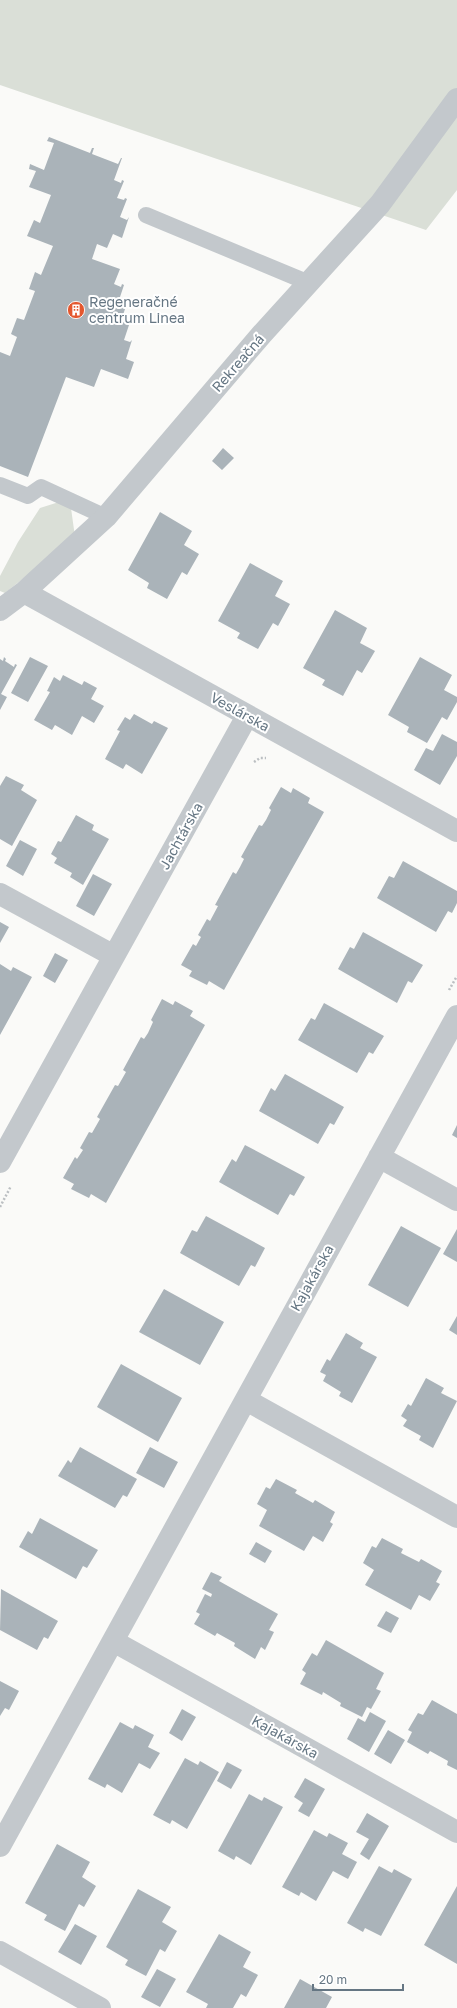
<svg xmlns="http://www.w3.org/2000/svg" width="457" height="2008" font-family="'Golos Text',sans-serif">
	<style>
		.green { fill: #dadfd7 }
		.building { fill: #aab3b9 }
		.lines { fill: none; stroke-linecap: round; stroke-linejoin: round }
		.path { stroke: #bbbfc2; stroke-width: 2.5; stroke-dasharray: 2 2; stroke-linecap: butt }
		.service { stroke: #c3c8cc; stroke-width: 16 }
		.minor { stroke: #c3c8cc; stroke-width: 22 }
		.labels { text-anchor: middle; stroke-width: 4; stroke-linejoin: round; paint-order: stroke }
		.poi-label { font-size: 14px; fill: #657683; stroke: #fff; text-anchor: start }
		.street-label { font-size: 14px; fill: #657683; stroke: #fff }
	</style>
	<rect width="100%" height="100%" fill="#fafaf8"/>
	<path class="green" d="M0,0H457V190L426,230L0,85Z
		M59,502L71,508L75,537L5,593L0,591V576L18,542L40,508Z"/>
	<path class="building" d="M49,137L90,153L92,148H94L92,154L118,164L121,158H122L114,180L121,183L122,180L124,181L117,198L124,200L125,198L127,199L120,217L127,220L129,217L122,238L113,234L107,248L97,244L92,259L120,269L114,284L121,287L122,284L124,285L118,303L124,305L125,302L127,303L121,321L127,324L128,321L130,322L124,340L130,342L132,340L126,359L134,362L128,379L101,369L94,387L66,377L28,477L0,466V352L10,356L17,337L11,334L17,318L24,320L35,291L29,289L35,272L41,275L53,246L27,236L34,220L40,223L51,195L29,187L36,171L29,169L30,164L44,170L54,143L47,141Z
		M223,448L234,458L222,470L212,461Z
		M160,512L192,531L184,545L199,554L187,575L182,572L167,599L147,588L149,583L128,570Z
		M250,563L283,581L275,596L290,604L278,626L273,623L258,649L237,638L240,633L218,621Z
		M335,610L367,628L360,643L375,651L362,673L357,670L343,696L322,685L325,680L303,668Z
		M4,657L6,659L5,661L14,667L15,664L17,665L1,694L7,697L0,710V659L3,661Z
		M30,657L48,666L28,702L11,693Z
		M420,657L452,675L444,690L457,697V702L447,720L442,717L427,743L407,732L409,727L388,715Z
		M63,675L82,685L84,681L97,688L91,699L104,706L94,723L82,716L72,735L55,725L52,730L34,720L50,692L47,691L54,677L60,681Z
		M134,714L152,724L154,721L168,728L142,774L126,764L123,769L105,759L120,731L117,730L125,717L130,720Z
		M442,734L457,742V756L440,785L414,770L426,748L433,751Z
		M6,776L24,785L21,790L37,800L12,846L0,839V786Z
		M281,787L291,793L293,788L310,798L308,803L324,812L224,990L209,981L207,985L189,976L192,971L181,965L193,944L196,946L201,937L198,935L207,919L210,921L218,906L215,905L233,872L236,874L240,867L244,859L241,857L259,825L262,826L266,820L271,810L269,808Z
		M76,815L94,825L92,830L109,839L83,885L70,877L72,873L54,863L57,858L51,854L58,841L61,842Z
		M20,840L37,849L23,876L6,866Z
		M403,861L457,891V903L452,913L448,911L436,932L377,898L389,876L394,878Z
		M93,874L112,884L94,916L76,906Z
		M0,922L9,927L0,943Z
		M363,932L423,965L412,983L408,981L397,1003L338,969L350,947L354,949Z
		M55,953L68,960L55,983L43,976Z
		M0,964L11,971L13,967L32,977L0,1035Z
		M162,999L173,1005L175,1001L193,1011L190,1016L205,1025L106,1203L91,1194L89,1198L71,1189L74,1184L63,1178L75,1157L77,1159L83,1150L80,1148L89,1132L92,1133L100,1119L97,1117L115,1085L118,1086L126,1072L123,1070L141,1037L144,1039L148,1033L153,1022L151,1020Z
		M324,1003L384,1036L373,1054L369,1052L357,1073L298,1040L311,1018L315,1020Z
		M285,1074L344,1107L334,1125L330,1123L318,1144L259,1111L271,1088L275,1091Z
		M457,1125V1138L452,1135Z
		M245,1145L305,1177L294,1196L290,1194L278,1215L219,1182L232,1159L236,1162Z
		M206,1216L265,1248L255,1267L251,1265L239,1286L180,1253L192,1230L197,1232Z
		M401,1226L441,1248L408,1307L368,1285Z
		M457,1229V1262L443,1254Z
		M164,1289L224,1322L200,1365L139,1332Z
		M457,1316V1335L449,1330Z
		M346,1333L363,1343L360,1348L377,1357L352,1403L339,1396L341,1392L323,1381L326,1375L320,1372L327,1359L330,1361Z
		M121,1364L182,1398L158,1442L97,1407Z
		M426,1378L444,1388L441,1393L457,1401L433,1448L419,1440L421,1436L403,1426L407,1420L401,1416L408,1404L411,1406Z
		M80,1447L137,1479L127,1497L123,1495L115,1508L58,1476L68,1460L71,1463Z
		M150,1447L178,1462L164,1488L136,1473Z
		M276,1479L297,1490L295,1493L313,1503L315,1500L335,1512L330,1522L333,1524L323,1542L313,1536L304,1551L259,1526L267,1510L257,1504L266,1487L270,1489Z
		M40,1518L98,1550L87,1568L83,1566L76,1579L19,1547L28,1531L32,1534Z
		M382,1538L403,1549L401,1553L419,1562L421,1559L442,1571L436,1582L440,1584L430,1601L419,1595L411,1610L365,1585L374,1570L363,1563L372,1546L376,1548Z
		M256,1542L272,1551L265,1563L249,1554Z
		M211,1572L222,1577L219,1581L278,1614L269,1630L274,1632L265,1650L261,1647L255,1659L234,1646L235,1643L217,1633L215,1636L194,1624L200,1614L196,1612L205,1594L211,1597L212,1594L202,1589Z
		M1,1589L58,1621L48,1639L44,1637L37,1650L0,1630Z
		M386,1611L399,1618L391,1633L377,1626Z
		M326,1640L384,1673L376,1689L381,1691L371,1709L367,1707L362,1717L340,1706L341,1703L323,1692L322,1695L300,1684L306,1673L302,1670L312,1653L317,1656Z
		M0,1681L19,1691L9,1710L5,1708L0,1716Z
		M432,1700L457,1714V1770L447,1765L448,1761L430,1751L428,1754L407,1742L412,1732L408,1730L418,1713L423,1715Z
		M182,1709L196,1717L182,1741L169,1733Z
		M370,1712L386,1721L369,1752L347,1739L358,1718L365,1722Z
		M120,1722L133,1729L135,1725L154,1735L148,1747L160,1753L150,1769L139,1763L122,1793L107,1784L105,1788L88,1779Z
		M388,1730L405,1740L391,1764L374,1754Z
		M185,1758L198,1765L200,1761L219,1772L187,1829L172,1820L170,1824L153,1815Z
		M227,1762L242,1770L231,1789L217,1781Z
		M305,1778L325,1789L309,1817L298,1811L303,1803L294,1797Z
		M249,1794L262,1801L264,1797L283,1807L251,1865L236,1856L234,1860L218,1851Z
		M367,1813L389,1826L369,1860L360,1854L369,1839L356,1832Z
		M314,1830L327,1837L329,1833L348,1843L342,1854L357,1862L348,1879L333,1871L316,1901L301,1892L299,1896L282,1887Z
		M57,1844L90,1862L82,1877L96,1886L84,1907L79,1904L65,1931L44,1920L47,1915L25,1903Z
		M379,1866L392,1873L394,1869L412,1879L381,1936L365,1928L363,1932L347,1923Z
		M457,1886V1964L424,1945Z
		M138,1889L171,1907L162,1922L177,1931L165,1952L160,1949L146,1976L125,1965L128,1960L106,1947Z
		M75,1924L97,1936L81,1965L58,1952Z
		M219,1934L251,1952L243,1967L258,1975L246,1997L241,1994L233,2008H206L208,2004L186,1992Z
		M157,1969L176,1979L160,2007L141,1997Z
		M300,1979L332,1997L326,2008H284Z"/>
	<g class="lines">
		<path class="path" d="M254,762L260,758H266
			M449,990L457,976
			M0,1207L11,1186"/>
		<path class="service" d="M146,215L309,283
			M0,485L28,496L41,487L106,517"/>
		<path class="minor" d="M24,592L457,831
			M0,610L24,592L106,517L262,334L380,204L457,99
			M0,894L114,956
			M379,1157L457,1200
			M0,1162L247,716
			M246,1400L457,1517
			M113,1641L457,1832
			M0,1846L457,1016
			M0,1952L100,2008"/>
	</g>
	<defs>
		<symbol id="building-disc" viewBox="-11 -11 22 22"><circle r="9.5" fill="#e4572e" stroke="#fff"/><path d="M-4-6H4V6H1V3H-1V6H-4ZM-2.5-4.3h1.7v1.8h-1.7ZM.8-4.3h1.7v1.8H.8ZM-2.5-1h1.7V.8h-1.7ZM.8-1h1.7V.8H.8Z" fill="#fff"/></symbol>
	</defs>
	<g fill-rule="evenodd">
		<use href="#building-disc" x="66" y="300" width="20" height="20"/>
	</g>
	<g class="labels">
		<g class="poi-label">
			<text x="89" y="307">Regeneračné<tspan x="89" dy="16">centrum Linea</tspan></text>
		</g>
		<g class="street-label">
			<text transform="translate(238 363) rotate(-49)" y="5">Rekreačná</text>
			<text transform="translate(240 712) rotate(29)" y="5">Veslárska</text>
			<text transform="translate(181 836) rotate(-61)" y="5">Jachtárska</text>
			<text transform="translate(312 1278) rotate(-61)" y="5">Kajakárska</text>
			<text transform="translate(285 1737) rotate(29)" y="5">Kajakárska</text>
		</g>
	</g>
	<path d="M313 1984v6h90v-6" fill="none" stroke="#657683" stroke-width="2"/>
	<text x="319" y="1984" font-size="12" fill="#657683" stroke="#ffffff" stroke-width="3" paint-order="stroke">20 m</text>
</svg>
